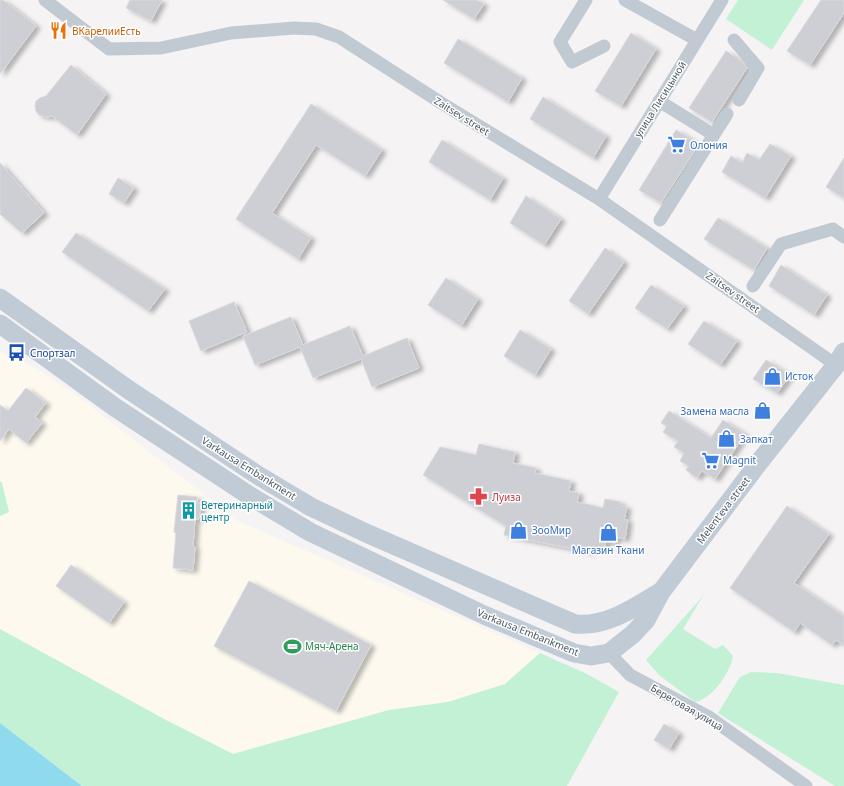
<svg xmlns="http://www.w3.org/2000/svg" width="844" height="786" font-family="'Noto Sans',sans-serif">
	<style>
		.commercial { fill: #fdf9ef }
		.green { fill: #c3f1d5 }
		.water { fill: #90daee }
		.building { fill: #cdcfd5; stroke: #d7d9de; filter: url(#shadow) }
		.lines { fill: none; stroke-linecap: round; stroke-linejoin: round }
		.street { stroke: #c1cad2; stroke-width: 13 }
		.secondary { stroke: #c1cbd6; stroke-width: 19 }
		.labels { text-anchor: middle; stroke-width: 3; stroke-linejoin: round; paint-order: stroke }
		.food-label { font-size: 10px; fill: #c56008; stroke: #fff; text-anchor: start }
		.street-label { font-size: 10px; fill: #4a5661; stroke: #fff }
		.shop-label { font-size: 10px; fill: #366cbe; stroke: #fff; text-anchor: start }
		.transit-label { font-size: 10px; fill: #164399; stroke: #fff; text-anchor: start }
		.health-label { font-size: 10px; fill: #be3a42; stroke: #fff; text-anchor: start }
		.culture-label { font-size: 10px; fill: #0d838f; stroke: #fff; text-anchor: start }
		.leisure-label { font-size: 10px; fill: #27864d; stroke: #fff; text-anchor: start }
	</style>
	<defs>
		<filter id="shadow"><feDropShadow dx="4.5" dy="2.5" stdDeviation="2" flood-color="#0004"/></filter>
	</defs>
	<rect width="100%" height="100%" fill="#f5f3f3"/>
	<path class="commercial" d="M0,352L38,369L83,400L238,521L540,653L505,684L448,702L389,710L233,754L166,720L0,629V516L9,512L2,483L0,481Z"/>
	<path class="green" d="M738,0H804L772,50L726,19Z
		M0,481L2,483L9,512L0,516Z
		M703,596L683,629L715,649L723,645L733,656C730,673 712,699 695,702L659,675L646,660Z
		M0,629L166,720L233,754L389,710L448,702L505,684L540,653L587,674L619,692L567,786H82L0,723Z
		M751,672L777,673L844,685V786H835L718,713L740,677Z"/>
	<path class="water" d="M0,723L82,786H0Z"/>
	<path class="building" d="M0,0H3L36,26L0,74Z
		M130,0H162L151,21L126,8Z
		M443,0H477L484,4L474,19Z
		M821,0H844V13L810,65L787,51Z
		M631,33L656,49L621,106L595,91Z
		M458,39L522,78L508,102L444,63Z
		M726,51L742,61L747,68L712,122L689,108Z
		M71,65L106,94L77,135L52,116L47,117L39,115L36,111L35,106L36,101L40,98L46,96Z
		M543,97L606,136L593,158L530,119Z
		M311,104L382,150L365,176L316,145L272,213L311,238L298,259L236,219Z
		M676,130L699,144L661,203L639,190Z
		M442,140L503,178L490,200L429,162Z
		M770,144L791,156L765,198L722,172L731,156L742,163L747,153L759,160Z
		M844,158V198L826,187Z
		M0,163L44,213L22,233L0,214Z
		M118,178L134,188L124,203L109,194Z
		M526,196L561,219L544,245L510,223Z
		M718,218L767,248L754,270L704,239Z
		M76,233L165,289L148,311L62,252Z
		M605,248L624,262L588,314L569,301Z
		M781,265L827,295L814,315L769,286Z
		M446,278L478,299L461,326L428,305Z
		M651,285L684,306L667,329L635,308Z
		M234,302L247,332L201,351L189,321Z
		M291,317L303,345L350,326L363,356L407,338L419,368L372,387L361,359L313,378L300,347L255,365L243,336Z
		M704,321L737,341L720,365L688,344Z
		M520,330L551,349L535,375L504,356Z
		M766,360L790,375L777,393L753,379Z
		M26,388L46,403L35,417L42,423L26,443L9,429L0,441V405L8,411Z
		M669,411L711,438L723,420L745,434L715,479L702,471L697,478L686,470L689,466L680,461L684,453L674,447L678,441L663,432L667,426L661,423Z
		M479,444L515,452L513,463L536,468L535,473L571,481L569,491L579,493L577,502L603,508L605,499L620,502L622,506L627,507L624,520H628L625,539L616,537L615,543L606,541L604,549L592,547L590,552L504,535L506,526L423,475L440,447L476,455Z
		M178,495L197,497V503H201L199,519H195L193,546L195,547L193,570L173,568L176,533L174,532Z
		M787,506L829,534L794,583L844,616V645L836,640L832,645L800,623L794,632L730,588Z
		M71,565L124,602L109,623L56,586Z
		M249,581L371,645L336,711L214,646Z
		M664,724L679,733L669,749L654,740Z"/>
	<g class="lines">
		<path class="street" d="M45,0L109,49L161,48L231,33L294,28L316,29L339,37L443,104L599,199L836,365
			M586,0L560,42L572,62L604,46
			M625,0L697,40
			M734,40L758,68L739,100
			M659,101L714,135
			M599,199L722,0
			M660,220L727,114
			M753,286L781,244L833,229L844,237
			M609,653L630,675L709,717L806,786"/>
		<path class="secondary" d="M0,298L129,390L259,476L311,507L366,533L575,624C606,627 634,608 660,592
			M0,324L116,408L250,496L310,532L484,615L574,653L591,656L609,653L633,634L646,620L661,592L757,465L836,365L844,352"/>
	</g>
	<defs>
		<symbol id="restaurant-bare" viewBox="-9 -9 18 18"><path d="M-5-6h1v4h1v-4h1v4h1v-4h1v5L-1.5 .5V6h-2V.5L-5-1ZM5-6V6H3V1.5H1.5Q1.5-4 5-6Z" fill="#e8710a" stroke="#fff" stroke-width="2.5" paint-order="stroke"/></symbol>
		<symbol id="supermarket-bare" viewBox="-9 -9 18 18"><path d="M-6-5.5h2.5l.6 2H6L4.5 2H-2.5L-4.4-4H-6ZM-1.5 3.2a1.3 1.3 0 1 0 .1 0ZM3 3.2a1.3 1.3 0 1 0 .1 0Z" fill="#3f7fe0" stroke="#fff" stroke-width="2.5" paint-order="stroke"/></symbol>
		<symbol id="bus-bare" viewBox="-9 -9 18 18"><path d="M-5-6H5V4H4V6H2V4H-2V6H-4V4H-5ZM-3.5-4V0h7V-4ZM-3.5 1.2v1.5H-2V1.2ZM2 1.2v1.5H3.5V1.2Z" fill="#1a4fb4" stroke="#fff" stroke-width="2.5" paint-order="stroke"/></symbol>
		<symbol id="shop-bare" viewBox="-9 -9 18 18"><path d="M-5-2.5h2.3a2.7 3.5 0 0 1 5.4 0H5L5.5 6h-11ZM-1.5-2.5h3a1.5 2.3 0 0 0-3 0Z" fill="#3f7fe0" stroke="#fff" stroke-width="2.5" paint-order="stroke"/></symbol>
		<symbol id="pharmacy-bare" viewBox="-9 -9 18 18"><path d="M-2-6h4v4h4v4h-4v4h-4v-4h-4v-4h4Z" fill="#e0444e" stroke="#fff" stroke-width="2.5" paint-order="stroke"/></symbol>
		<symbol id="building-bare" viewBox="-9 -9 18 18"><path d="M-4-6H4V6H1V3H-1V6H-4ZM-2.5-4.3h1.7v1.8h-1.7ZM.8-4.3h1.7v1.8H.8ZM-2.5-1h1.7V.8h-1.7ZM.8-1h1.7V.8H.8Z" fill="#0f9aa8" stroke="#fff" stroke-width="2.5" paint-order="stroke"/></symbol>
		<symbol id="stadium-bare" viewBox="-9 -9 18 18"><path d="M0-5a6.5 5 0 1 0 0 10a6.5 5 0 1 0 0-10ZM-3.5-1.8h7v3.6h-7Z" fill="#2e9e5b" stroke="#fff" stroke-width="2.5" paint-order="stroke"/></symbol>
	</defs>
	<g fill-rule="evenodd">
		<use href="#restaurant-bare" x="46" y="18" width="25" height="25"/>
		<use href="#supermarket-bare" x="664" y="132" width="25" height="25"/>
		<use href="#bus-bare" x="4" y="340" width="25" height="25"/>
		<use href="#shop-bare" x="760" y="364" width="25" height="25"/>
		<use href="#shop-bare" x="750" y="398" width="25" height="25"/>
		<use href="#shop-bare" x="714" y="426" width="25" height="25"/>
		<use href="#supermarket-bare" x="698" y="448" width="25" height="25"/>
		<use href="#pharmacy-bare" x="466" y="484" width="25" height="25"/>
		<use href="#building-bare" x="176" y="498" width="25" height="25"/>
		<use href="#shop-bare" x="506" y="518" width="25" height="25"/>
		<use href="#shop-bare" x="596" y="520" width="25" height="25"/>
		<use href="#stadium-bare" x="280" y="634" width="25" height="25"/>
	</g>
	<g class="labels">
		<g class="food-label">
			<text x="72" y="35">ВКарелииЕсть</text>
		</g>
		<g class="street-label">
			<text transform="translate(660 99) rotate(-58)" y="4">улица Лисицыной</text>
			<text transform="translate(462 116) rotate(32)" y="4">Zaitsev street</text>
			<text transform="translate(733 292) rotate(35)" y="4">Zaitsev street</text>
			<text transform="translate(249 468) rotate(32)" y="4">Varkausa Embankment</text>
			<text transform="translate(723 510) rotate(-53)" y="4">Melent'eva street</text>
			<text transform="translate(528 632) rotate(22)" y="4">Varkausa Embankment</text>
			<text transform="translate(687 707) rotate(30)" y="4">Береговая улица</text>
		</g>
		<g class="shop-label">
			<text x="690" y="149">Олония</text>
			<text x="785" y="380">Исток</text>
			<text x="749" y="415" text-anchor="end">Замена масла</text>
			<text x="740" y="443">Запкат</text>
			<text x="723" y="464">Magnit</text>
			<text x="532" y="534">ЗооМир</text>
			<text x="608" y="554" text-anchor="middle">Магазин Ткани</text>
		</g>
		<g class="transit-label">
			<text x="30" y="357">Спортзал</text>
		</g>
		<g class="health-label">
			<text x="492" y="501">Луиза</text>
		</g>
		<g class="culture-label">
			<text x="201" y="509">Ветеринарный<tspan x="201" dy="12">центр</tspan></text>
		</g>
		<g class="leisure-label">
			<text x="305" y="650">Мяч-Арена</text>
		</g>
	</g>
</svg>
